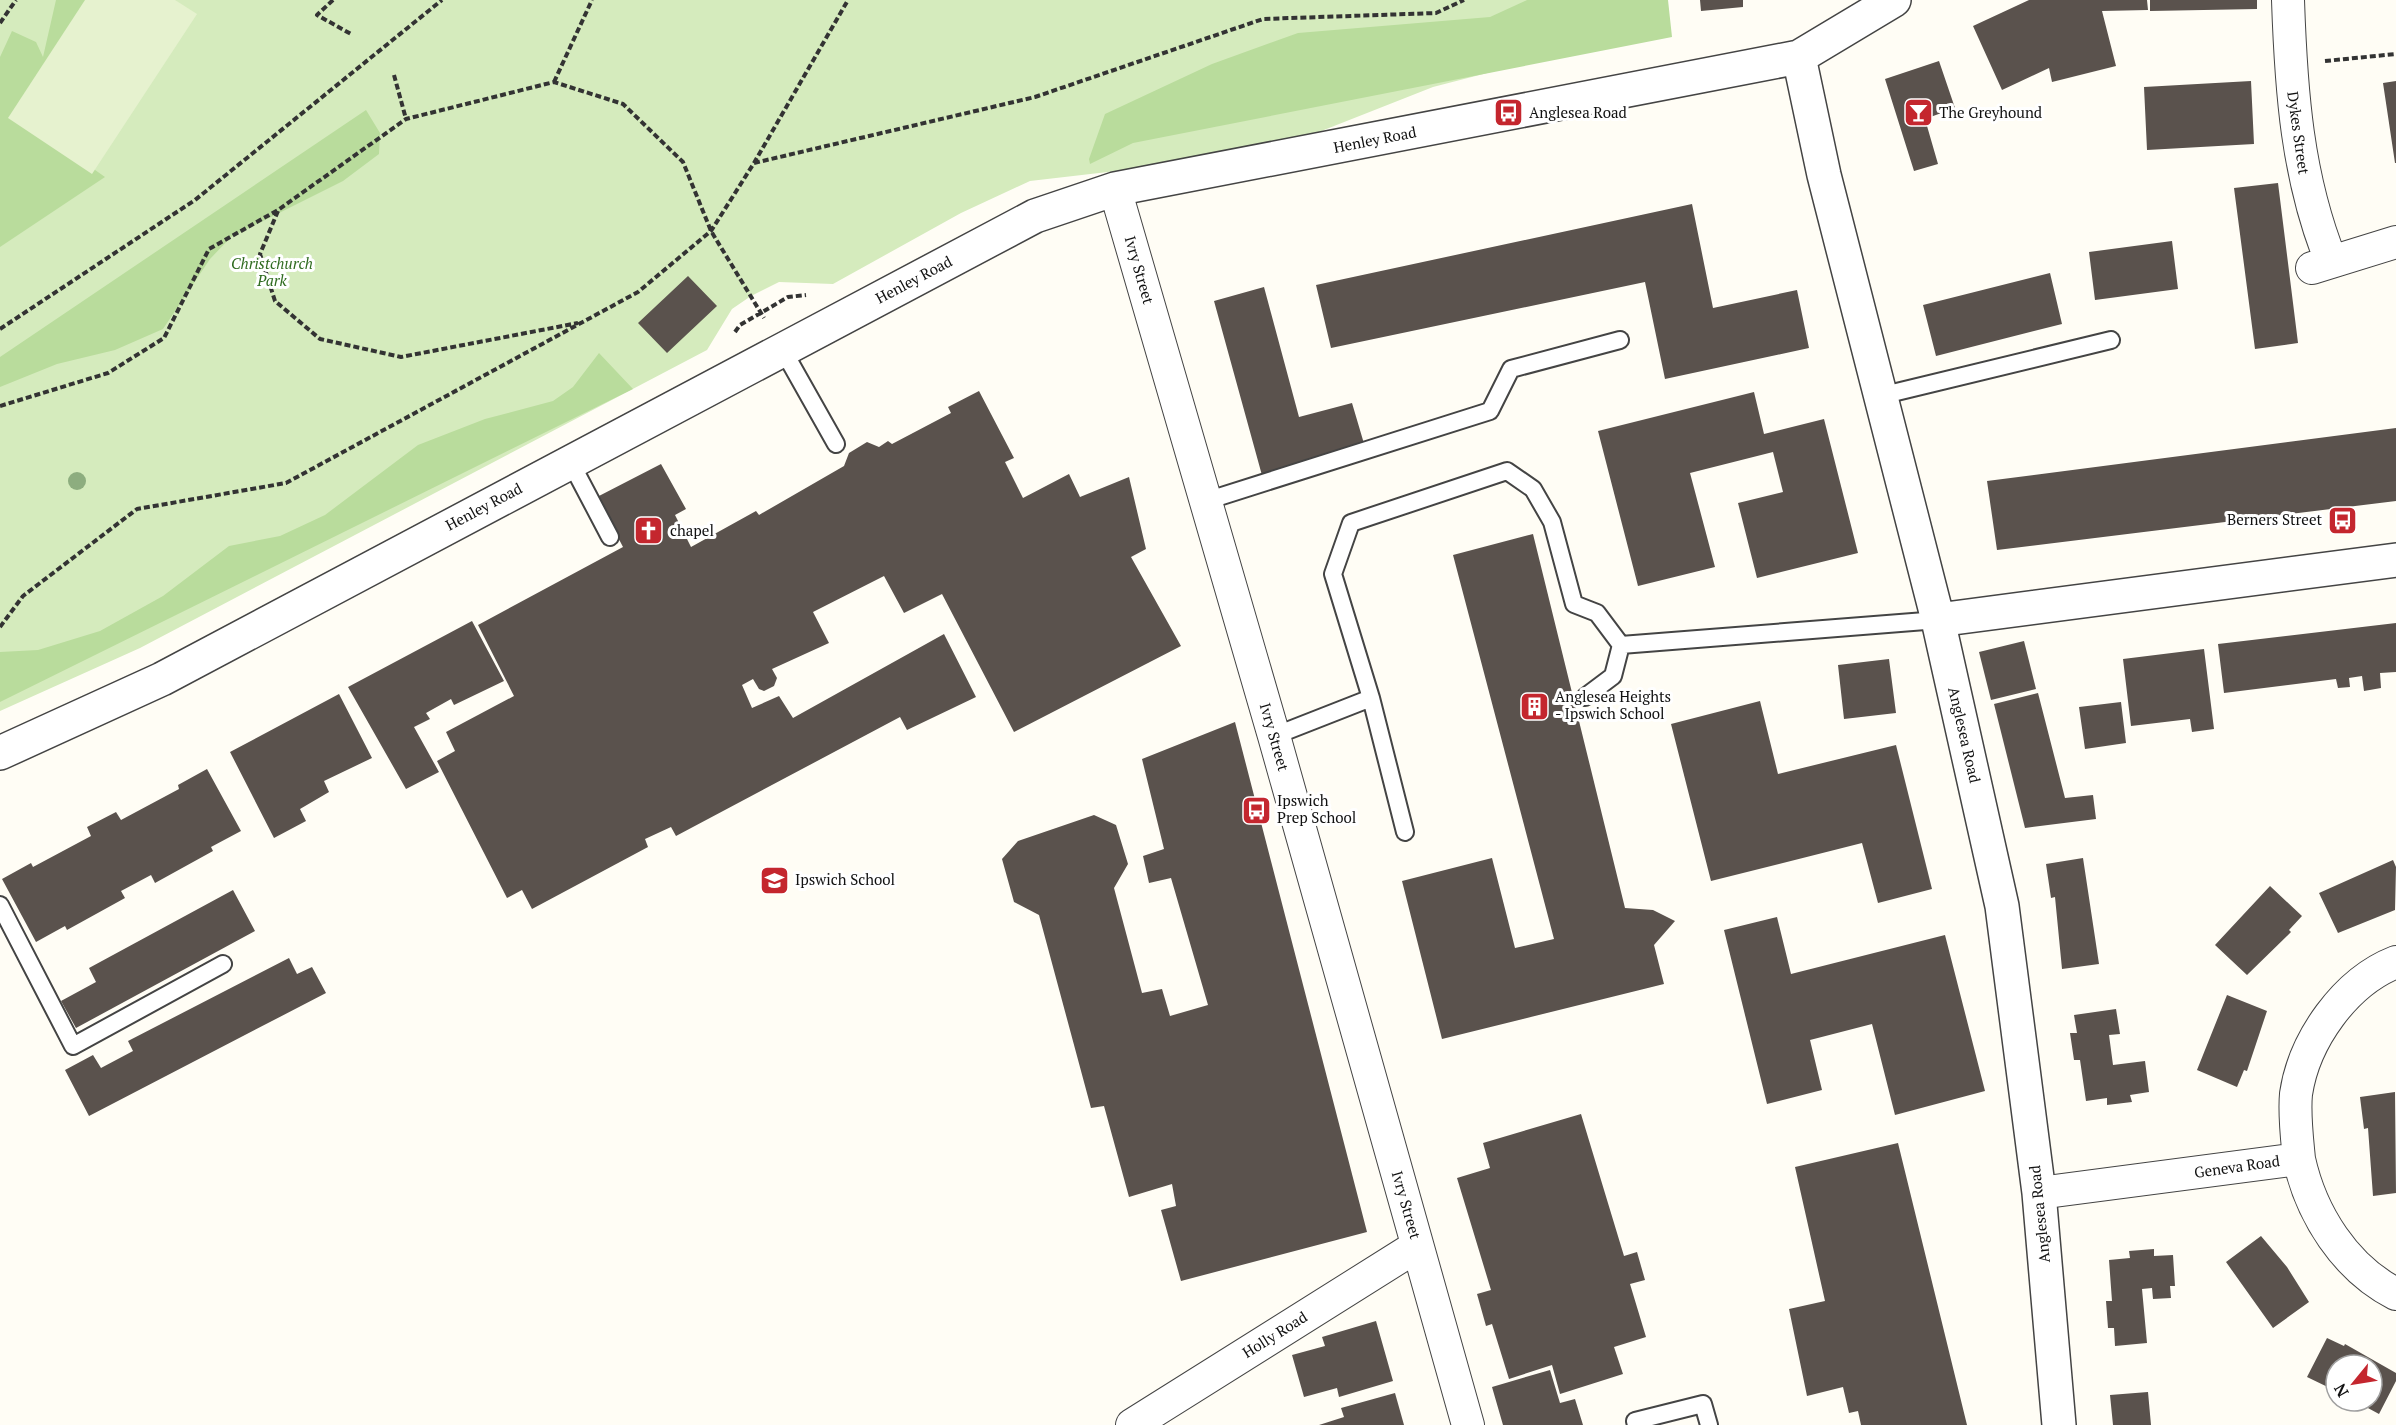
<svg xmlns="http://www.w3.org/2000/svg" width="2396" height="1425" font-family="'PT Serif',serif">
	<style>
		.green { fill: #d5ebbd }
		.forest { fill: #b9dc9c }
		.pitch { fill: #e6f2cf }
		.building { fill: #5a524d }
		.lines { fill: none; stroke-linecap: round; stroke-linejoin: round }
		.service-casing { stroke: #444; stroke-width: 20 }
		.minor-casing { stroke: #444; stroke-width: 34 }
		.tertiary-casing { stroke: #444; stroke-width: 36 }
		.path { stroke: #333; stroke-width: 4; stroke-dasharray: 6 3; stroke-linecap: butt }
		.service { stroke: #fff; stroke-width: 16 }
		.minor { stroke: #fff; stroke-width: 32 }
		.tertiary { stroke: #fff; stroke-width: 33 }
		.tree { fill: #8dad7f }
		.labels { text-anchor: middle; stroke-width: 6; stroke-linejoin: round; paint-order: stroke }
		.poi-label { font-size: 15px; fill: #111; stroke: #fff; text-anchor: start }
		.street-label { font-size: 15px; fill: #111; stroke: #fff }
		.park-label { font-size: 15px; font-style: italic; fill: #2f6b1f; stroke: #fff }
	</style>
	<rect width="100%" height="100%" fill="#fffdf5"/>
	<path class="green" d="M0,0H1605L1588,47L1433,87L1263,154L1030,181L961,213L833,284L779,282L751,296L732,309L707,350L140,648L0,711Z"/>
	<path class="forest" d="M56,0H120L40,131L105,177L0,247V57L12,31L36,42L43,57Z
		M1527,0H1668L1672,37L1133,143L1090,164L1089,159L1105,114L1212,64L1298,33L1490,17Z
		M366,110L380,133L379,154L343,181L231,237L210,259L163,329L115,350L57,364L0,387V357Z
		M599,353L633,389L0,702V652L38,650L100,631L163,596L229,546L280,536L325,515L418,445L485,419L553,401L573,387Z"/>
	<path class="pitch" d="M85,0H175L197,14L92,174L8,118Z"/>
	<path class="building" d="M1700,0H1743V7L1701,11Z
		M2029,0H2147L2148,10L2102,11L2116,66L2052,82L2049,68L2002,90L1973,26Z
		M2150,0H2257V9L2150,11Z
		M1939,61L1955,108L1925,119L1938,164L1914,171L1885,79Z
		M2251,81L2254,144L2147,150L2144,87Z
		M2396,81V163H2395L2383,83Z
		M2278,183L2298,343L2255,349L2234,188Z
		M1692,204L1713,308L1797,290L1809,348L1665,379L1645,282L1331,348L1316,285Z
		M2172,241L2178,289L2095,300L2089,252Z
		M2050,273L2062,324L1936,356L1923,305Z
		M688,276L717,306L667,353L638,323Z
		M1264,287L1299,417L1352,403L1365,447L1263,479L1214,301Z
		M979,391L1014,458L1005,462L1023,498L1069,474L1080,497L1129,477L1146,549L1131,557L1181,646L1014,732L942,594L904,613L884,576L813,612L829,643L772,669L777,678L774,686L764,691L759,689L753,679L742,685L752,708L779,696L793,718L944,634L976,697L907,730L900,717L676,836L671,827L645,839L648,847L532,909L522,890L507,898L437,761L455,751L446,732L514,696L478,625L623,547L597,497L661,464L686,509L675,515L691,547L756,511L759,515L844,466L849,453L867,442L879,447L888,441L892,444L951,413L948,407Z
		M1754,392L1764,434L1824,419L1858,553L1757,578L1738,503L1783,492L1773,452L1690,473L1715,567L1638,586L1598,431Z
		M2396,428V501L1997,550L1987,481Z
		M1533,534L1625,908L1653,910L1675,921L1654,945L1664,984L1442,1039L1402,881L1492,858L1515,948L1554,939L1453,555Z
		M472,621L504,681L454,705L451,699L426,713L430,719L414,727L439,772L406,789L348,687Z
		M2396,623V672L2380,673L2381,688L2364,691L2362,676L2349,678L2350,687L2338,688L2336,679L2224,693L2218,644Z
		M2024,641L2036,689L1991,700L1979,652Z
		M2204,649L2214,729L2192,732L2190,719L2131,726L2123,659Z
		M1889,659L1896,713L1844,719L1838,665Z
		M2038,693L2065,798L2093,795L2096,819L2025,828L1994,704Z
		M339,694L372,758L324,781L329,792L300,809L306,821L274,838L230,752Z
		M1760,701L1778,774L1896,745L1932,889L1878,903L1862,843L1711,881L1671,724Z
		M2121,702L2126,743L2085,749L2079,707Z
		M1235,722L1367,1232L1181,1281L1161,1210L1176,1206L1172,1184L1129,1197L1104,1106L1091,1108L1039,915L1014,902L1002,859L1018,841L1094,815L1116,825L1128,864L1114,888L1142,993L1162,989L1170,1016L1208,1005L1171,878L1149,883L1143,856L1164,849L1142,759Z
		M207,769L241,831L211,847L213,851L155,883L151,875L121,891L125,898L67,930L65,926L36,942L2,879L31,863L33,867L91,836L87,827L116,812L121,820L179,789L178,785Z
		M2083,858L2099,964L2062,969L2055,897L2051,898L2046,864Z
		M2393,860L2396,867L2395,910L2338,933L2319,893Z
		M2270,886L2302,916L2289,930L2291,932L2247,975L2215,945Z
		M233,890L255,931L76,1028L61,1001L96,982L89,968Z
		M1777,917L1791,974L1945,935L1985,1091L1895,1115L1872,1024L1810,1040L1822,1090L1767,1104L1724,930Z
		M289,958L297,974L312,967L326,993L89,1116L65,1070L93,1055L101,1068L133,1051L128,1041Z
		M2227,995L2267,1011L2247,1071L2244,1070L2237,1087L2197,1070Z
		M2116,1009L2120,1034L2109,1035L2113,1065L2145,1061L2149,1092L2130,1095L2132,1102L2107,1105V1098L2086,1101L2080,1060H2074L2070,1033H2077L2074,1015Z
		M2395,1092L2396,1193L2373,1196L2368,1128L2364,1129L2360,1097Z
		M1581,1114L1624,1256L1637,1252L1645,1280L1630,1284L1646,1337L1614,1347L1623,1374L1560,1394L1552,1365L1509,1379L1492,1324L1486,1326L1477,1294L1491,1290L1457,1178L1490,1168L1483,1143Z
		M1898,1143L1967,1425H1861L1858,1411L1849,1413L1843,1387L1807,1396L1789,1309L1825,1301L1795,1167Z
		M2261,1236L2287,1267L2309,1302L2273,1328L2226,1262Z
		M2154,1249V1256L2173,1255L2175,1286H2170L2171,1298L2153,1299L2152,1288L2142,1289L2147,1343L2115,1346L2114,1328H2108L2106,1301H2112L2109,1260L2130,1258L2129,1251Z
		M1376,1321L1393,1381L1339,1397L1337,1388L1304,1397L1292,1355L1325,1346L1322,1337Z
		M2327,1338L2344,1346L2345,1344L2396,1373V1381L2379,1414L2355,1401H2372V1365H2336V1391L2307,1377Z
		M1550,1370L1560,1403L1575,1399L1583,1425H1503L1492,1387Z
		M2148,1392L2151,1425H2113L2110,1395Z
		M1395,1393L1404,1425H1319L1344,1417L1341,1408Z"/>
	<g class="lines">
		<defs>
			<path id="service" d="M783,350L836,444
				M1880,396L2111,340
				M570,461L610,537
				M1206,501L1490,411L1511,369L1620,340
				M1621,645L1938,620
				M1274,736L1371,698
				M1405,832L1371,698L1333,574L1351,523L1507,471L1533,489L1552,522L1574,604L1597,613L1621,645L1613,676L1585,697
				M0,905L73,1046L223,964
				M1636,1425L1635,1421L1703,1404L1709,1425"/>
			<path id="minor" d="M2288,0C2291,90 2297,177 2331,261
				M1115,189L1274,736L1468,1425
				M2312,268L2396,242
				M2299,1159C2297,1138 2294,1115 2296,1094C2304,1040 2345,982 2396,962
				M2039,1193L2299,1159C2311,1214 2345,1268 2396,1294
				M1132,1425L1417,1246"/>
			<path id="tertiary" d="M1799,57L1824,175L1938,620L2002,906L2039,1193L2059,1425
				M1938,620L2396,560
				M0,753L162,679L1035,216L1115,189L1799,57L1894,0"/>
		</defs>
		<use href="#service" class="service-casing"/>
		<use href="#minor" class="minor-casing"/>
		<use href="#tertiary" class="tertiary-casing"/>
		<path class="path" d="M333,0L317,15L351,34
			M0,23L16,0
			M2325,61L2396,54
			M394,75L406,119
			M554,82L592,0
			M754,163L1035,97L1263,19L1436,13L1464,0
			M278,211L260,254L275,301L320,339L401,357L578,323
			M0,329L195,200L442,0
			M735,332L740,325L788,297L806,295
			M0,406L108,373L164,338L209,249L278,210L406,119L554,82L623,104L683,162L711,231L764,318
			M0,627L23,596L137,509L286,483L638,292L711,231L754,163L848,0"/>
		<use href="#service" class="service"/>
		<use href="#minor" class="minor"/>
		<use href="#tertiary" class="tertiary"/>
	</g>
	<circle class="tree" cx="77" cy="481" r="9"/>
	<defs>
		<symbol id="bus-square" viewBox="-11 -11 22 22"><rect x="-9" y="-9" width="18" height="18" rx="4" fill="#c4262e" stroke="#fff"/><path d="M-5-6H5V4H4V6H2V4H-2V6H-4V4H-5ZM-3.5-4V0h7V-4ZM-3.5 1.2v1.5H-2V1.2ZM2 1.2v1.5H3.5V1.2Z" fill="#fff"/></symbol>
		<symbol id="bar-square" viewBox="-11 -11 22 22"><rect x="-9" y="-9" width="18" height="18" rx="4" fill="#c4262e" stroke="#fff"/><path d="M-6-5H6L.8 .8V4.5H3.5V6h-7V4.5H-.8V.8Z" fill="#fff"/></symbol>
		<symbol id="church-square" viewBox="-11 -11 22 22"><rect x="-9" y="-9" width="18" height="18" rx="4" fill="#c4262e" stroke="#fff"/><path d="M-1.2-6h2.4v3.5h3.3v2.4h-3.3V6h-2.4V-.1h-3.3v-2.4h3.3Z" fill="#fff"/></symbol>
		<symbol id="building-square" viewBox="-11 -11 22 22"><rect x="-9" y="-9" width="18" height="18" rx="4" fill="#c4262e" stroke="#fff"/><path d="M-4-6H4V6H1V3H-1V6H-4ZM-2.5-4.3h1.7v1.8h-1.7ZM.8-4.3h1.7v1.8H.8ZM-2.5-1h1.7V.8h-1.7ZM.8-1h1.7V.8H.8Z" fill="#fff"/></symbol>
		<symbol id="school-square" viewBox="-11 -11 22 22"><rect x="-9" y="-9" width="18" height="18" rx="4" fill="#c4262e" stroke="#fff"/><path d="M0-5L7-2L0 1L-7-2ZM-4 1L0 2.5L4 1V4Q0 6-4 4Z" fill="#fff"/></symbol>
	</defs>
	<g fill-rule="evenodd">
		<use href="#bus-square" x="1492" y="96" width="33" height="33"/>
		<use href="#bar-square" x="1902" y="96" width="33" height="33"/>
		<use href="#bus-square" x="2326" y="504" width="33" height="33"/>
		<use href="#church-square" x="632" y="514" width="33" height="33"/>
		<use href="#building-square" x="1518" y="690" width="33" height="33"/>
		<use href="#bus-square" x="1240" y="794" width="33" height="33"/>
		<use href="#school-square" x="758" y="864" width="33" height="33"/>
	</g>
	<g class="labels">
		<g class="poi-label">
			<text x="1529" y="118">Anglesea Road</text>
			<text x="1939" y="118">The Greyhound</text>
			<text x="2322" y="525" text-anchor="end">Berners Street</text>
			<text x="670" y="536">chapel</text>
			<text x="1555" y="702">Anglesea Heights<tspan x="1555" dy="17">- Ipswich School</tspan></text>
			<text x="1277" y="806">Ipswich<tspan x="1277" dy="17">Prep School</tspan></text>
			<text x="795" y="885">Ipswich School</text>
		</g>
		<g class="street-label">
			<text transform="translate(2298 133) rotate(82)" y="5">Dykes Street</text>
			<text transform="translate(1375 140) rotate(-11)" y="5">Henley Road</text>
			<text transform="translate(1139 270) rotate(74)" y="5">Ivry Street</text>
			<text transform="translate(914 280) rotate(-28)" y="5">Henley Road</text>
			<text transform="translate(484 507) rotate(-28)" y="5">Henley Road</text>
			<text transform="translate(1964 735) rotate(77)" y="5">Anglesea Road</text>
			<text transform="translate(1274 737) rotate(74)" y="5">Ivry Street</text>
			<text transform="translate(2237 1167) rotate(-8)" y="5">Geneva Road</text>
			<text transform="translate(1406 1205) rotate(74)" y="5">Ivry Street</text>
			<text transform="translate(2040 1214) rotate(-96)" y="5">Anglesea Road</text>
			<text transform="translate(1275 1335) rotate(-32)" y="5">Holly Road</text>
		</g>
		<g class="park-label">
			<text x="272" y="269">Christchurch<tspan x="272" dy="17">Park</tspan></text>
		</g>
	</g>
	<g transform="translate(2354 1383) rotate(240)"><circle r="28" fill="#ffffff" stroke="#a0a0a0" stroke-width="1.5"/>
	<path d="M0-4.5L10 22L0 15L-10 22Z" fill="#c4262e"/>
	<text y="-9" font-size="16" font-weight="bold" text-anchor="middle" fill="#111111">N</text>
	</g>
</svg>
